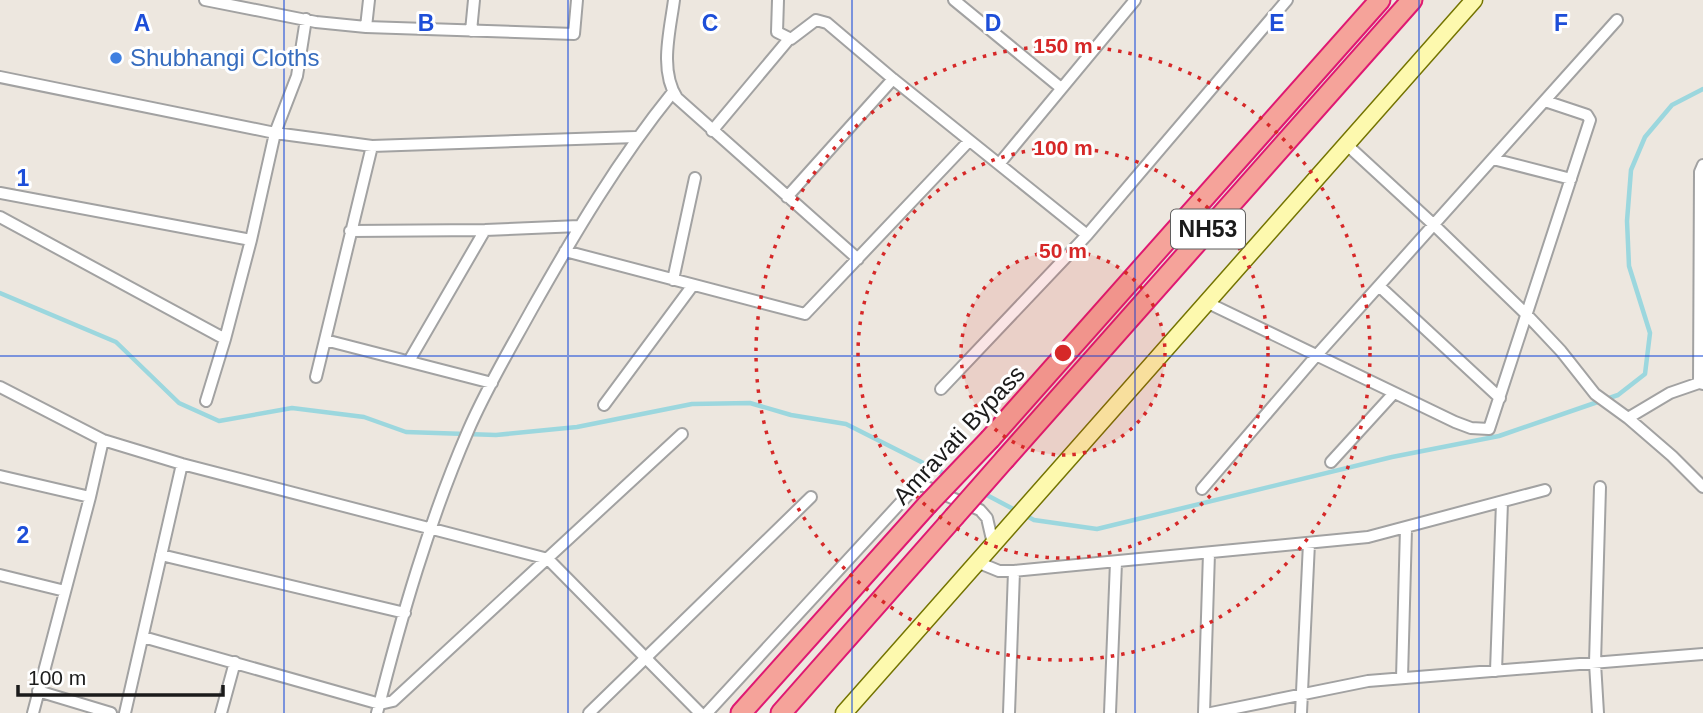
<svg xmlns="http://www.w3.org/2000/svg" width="1703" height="713" font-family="Helvetica,sans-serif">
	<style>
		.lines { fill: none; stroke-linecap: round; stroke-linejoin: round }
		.stream { stroke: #9cd7de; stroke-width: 4.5 }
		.minor-casing { stroke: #a2a2a2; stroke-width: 14 }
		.secondary-casing { stroke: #747400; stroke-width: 19 }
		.trunk-casing { stroke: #df1972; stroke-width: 23 }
		.minor { stroke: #fff; stroke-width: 10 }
		.secondary { stroke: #fdf9ae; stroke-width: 16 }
		.trunk { stroke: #f5a39a; stroke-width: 19 }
		.trunk-bridge-casing { stroke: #df1972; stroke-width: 23; stroke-linecap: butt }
		.trunk-bridge { stroke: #f5a39a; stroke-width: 19 }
		.grid { fill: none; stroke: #1d4ed8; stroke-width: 2; stroke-opacity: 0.55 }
		.ring { fill: none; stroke: #d62828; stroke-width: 3.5; stroke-dasharray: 3.5 7 }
		.shop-dot { fill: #3f7fe0; stroke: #fff; stroke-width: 2.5 }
		.labels { text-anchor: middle; stroke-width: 6; stroke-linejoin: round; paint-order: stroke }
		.shield { fill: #fff; stroke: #5f5f5f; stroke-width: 2 }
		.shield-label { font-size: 23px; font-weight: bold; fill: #1b1b1b }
		.shop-label { font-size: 24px; fill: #366cbe; stroke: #fff; text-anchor: start }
		.street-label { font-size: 24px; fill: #1b1b1b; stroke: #fff }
		.grid-label { font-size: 23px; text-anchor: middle; font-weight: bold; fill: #1d4ed8; stroke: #fff; stroke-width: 6; stroke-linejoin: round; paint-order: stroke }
		.centre { fill: #d62828; stroke: #fff; stroke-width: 3.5 }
		.ring-label { font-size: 21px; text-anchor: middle; font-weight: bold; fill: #d62828; stroke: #fff; stroke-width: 6; stroke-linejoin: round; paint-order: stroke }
	</style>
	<rect width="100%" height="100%" fill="#ede7df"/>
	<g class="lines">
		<path class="stream" d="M0,293L116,342L179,403L219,421L292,408L364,417L406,432L496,435L577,427L692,404L750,403L791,415L846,424L947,475
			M983,493L1034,520L1097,529L1392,457L1499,436L1618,395L1645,374L1650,333L1629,266L1627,221L1631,170L1645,137L1672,105L1703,89"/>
		<defs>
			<path id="minor" d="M205,0L316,22L366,27L574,34L577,0
				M674,0C670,31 659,70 677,98L858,259
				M778,0L777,32L791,39L816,20L827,23L893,79L1087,235
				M954,0L1061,88
				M366,27L369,0
				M471,31L474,0
				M0,77L275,133L372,146L636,137
				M712,131L789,39
				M1346,144L1434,225L1527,315L1561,351L1595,394L1628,418L1670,393L1699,383
				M372,146L325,340L492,383
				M1493,159L1571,179
				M999,164L1135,0
				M1703,165L1700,172L1699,383L1703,384
				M0,193L251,240
				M787,197L893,79
				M0,217L225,339L251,240L275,133L297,76L306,19
				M350,231L485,230L579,226
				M565,251L805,314L969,141
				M673,280L695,178
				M1379,286L1500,398
				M1206,302L1455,422L1471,428L1489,429L1590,120L1587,115L1545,101
				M409,361L485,230
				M316,377L325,340
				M0,387L103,440L182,464L548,559L700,713
				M941,389L1087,235L1287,0
				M206,401L225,339
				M604,405L693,285
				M1628,418L1672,456L1703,487
				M1331,462L1394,393
				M0,476L90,497
				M1202,489L1316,356L1617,20
				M161,555L405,613
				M977,562L999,571H1014L1368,537L1545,490
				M0,575L65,591
				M143,637L380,704L393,701L682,434
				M1496,671L1502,502
				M1402,678L1406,528
				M38,691L111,713
				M33,713L90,497L103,440
				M125,713L182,464
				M221,713L235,662
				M377,713C401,618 429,521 468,431C486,389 510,349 532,309C575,233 618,160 673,92
				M589,713L811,497
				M707,713L915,487L922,485L980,510L987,518L993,544
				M1009,713L1014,571
				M1110,713L1116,562
				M1204,713L1209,553
				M1211,713L1368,681L1703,654
				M1301,713L1309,543
				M1598,713L1595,663L1600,487"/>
			<path id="secondary" d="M844,713L1474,0"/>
			<path id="trunk" d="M990,439L1380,0
				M1005,459L1412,0
				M741,713L927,505
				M781,713L954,517"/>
		</defs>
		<use href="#minor" class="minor-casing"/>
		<use href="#secondary" class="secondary-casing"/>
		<use href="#trunk" class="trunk-casing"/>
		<use href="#minor" class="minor"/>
		<use href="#secondary" class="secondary"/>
		<use href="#trunk" class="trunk"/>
		<defs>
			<path id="trunk-bridge" d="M927,505L990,439
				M954,517L1005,459"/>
		</defs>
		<use href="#trunk-bridge" class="trunk-bridge-casing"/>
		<use href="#trunk-bridge" class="trunk-bridge"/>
	</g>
	<path class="grid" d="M284,0V713M568,0V713M852,0V713M1135,0V713M1419,0V713M0,356H1703"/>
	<circle cx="1063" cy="353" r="102" fill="#d62828" fill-opacity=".12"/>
	<g class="ring">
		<circle cx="1063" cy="353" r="102"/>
		<circle cx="1063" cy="353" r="205"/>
		<circle cx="1063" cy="353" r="307"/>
	</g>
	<circle class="shop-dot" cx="116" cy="58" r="7"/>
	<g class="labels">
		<rect class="shield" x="1171" y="209.5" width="74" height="39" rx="5"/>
		<g class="shield-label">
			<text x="1208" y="237">NH53</text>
		</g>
		<g class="shop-label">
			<text x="130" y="66">Shubhangi Cloths</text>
		</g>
		<g class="street-label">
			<text transform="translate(959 435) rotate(-47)" y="8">Amravati Bypass</text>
		</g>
	</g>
	<g class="grid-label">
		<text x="142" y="31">A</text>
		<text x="426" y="31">B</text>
		<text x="710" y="31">C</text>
		<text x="993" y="31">D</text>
		<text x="1277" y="31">E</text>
		<text x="1561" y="31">F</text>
		<text x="23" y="186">1</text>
		<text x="23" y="543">2</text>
	</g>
	<circle cx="1063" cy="353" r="10" class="centre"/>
	<g class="ring-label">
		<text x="1063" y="53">150 m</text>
		<text x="1063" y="155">100 m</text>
		<text x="1063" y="258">50 m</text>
	</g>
	<path d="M18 685v10h205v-10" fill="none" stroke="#1b1b1b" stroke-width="3.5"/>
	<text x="28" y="685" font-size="21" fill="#1b1b1b" stroke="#ffffff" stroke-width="5" paint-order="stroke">100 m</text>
</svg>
